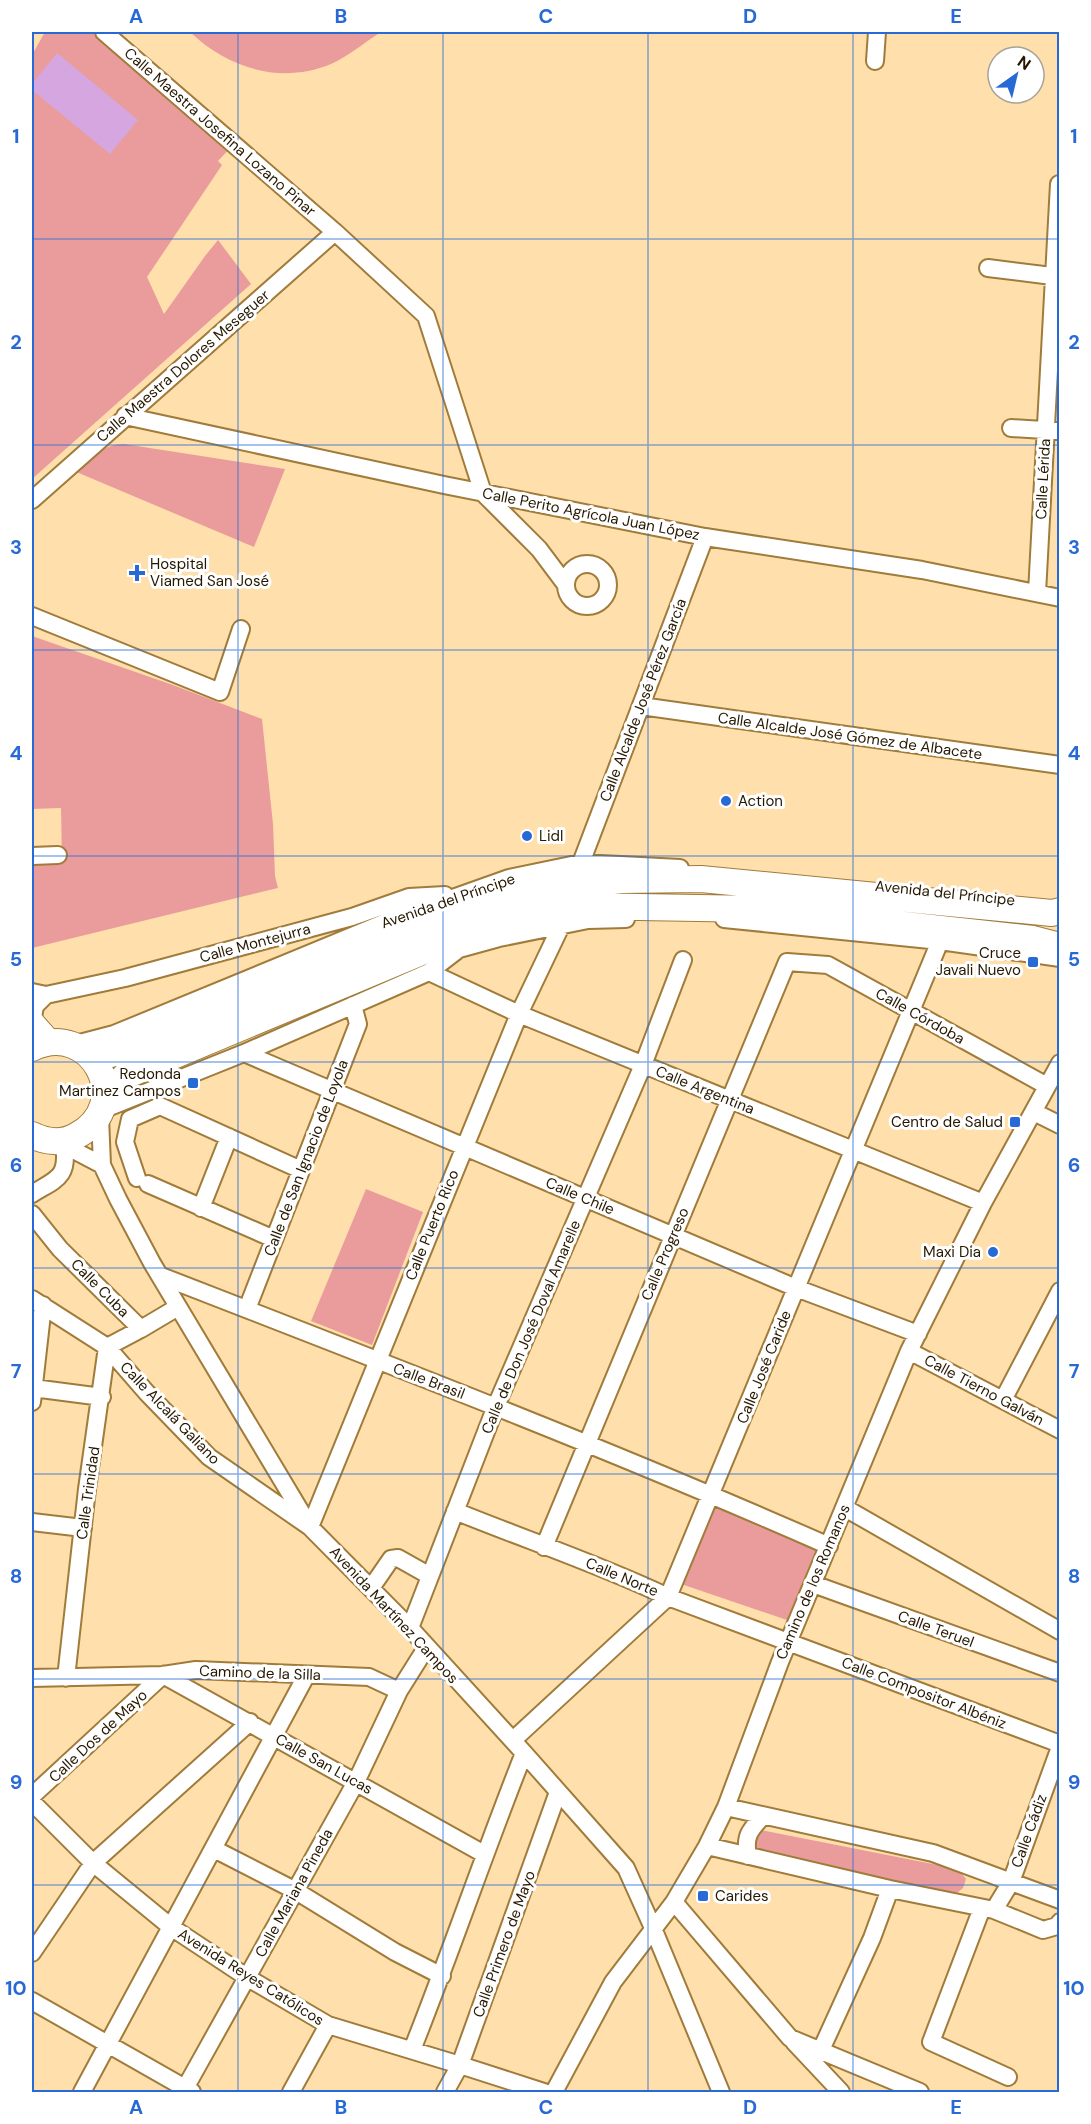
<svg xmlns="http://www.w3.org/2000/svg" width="1091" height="2124" font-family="'DM Sans',sans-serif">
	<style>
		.green { fill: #ea9c9c }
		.water { fill: #d5a6e0 }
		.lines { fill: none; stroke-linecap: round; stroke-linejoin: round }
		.street-casing { stroke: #a07b3a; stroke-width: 20 }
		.primary-casing { stroke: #a07b3a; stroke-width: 28 }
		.street { stroke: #fff; stroke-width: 16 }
		.primary { stroke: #fff; stroke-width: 26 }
		.grid { fill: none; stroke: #2769d5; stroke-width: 1.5; stroke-opacity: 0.55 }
		.poi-dot { fill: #2769d5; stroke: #fff; stroke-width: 2 }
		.labels { text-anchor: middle; stroke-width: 6; stroke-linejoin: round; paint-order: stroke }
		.street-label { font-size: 15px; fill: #261800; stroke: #fff }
		.poi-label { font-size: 15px; fill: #261800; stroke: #fff; text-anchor: start }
		.neatline { fill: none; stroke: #2769d5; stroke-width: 2 }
		.grid-label { font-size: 20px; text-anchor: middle; font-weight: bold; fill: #2769d5 }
	</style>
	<rect width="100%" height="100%" fill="#ffdfab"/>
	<path class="green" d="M45,32H96L232,146L218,161L222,165L147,277L164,314L205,256L218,240L251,284L32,479V55Z
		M190,32H381C365,42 349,56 331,64C280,85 228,68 190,32Z
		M124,444L285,469L254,547L74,471C90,459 103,444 124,444Z
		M32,636L173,685L262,719L273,824L275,876L278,888L32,948V861H62L61,808L32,809Z
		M366,1189L423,1212L372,1345L311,1321Z
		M714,1506L817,1547L787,1620L681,1584Z
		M761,1830L958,1869L966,1879L963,1888L957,1893L760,1855L751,1848L754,1835Z"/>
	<path class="water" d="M57,53L138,120L110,154L32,90V84Z"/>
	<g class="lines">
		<defs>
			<path id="street" d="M104,32L335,232L426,316L483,493L539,549L566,585
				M875,61L877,32
				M988,268L1060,277
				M125,416L444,485L705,537L922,570L1060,598
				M1011,428L1060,431
				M32,500L335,232
				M566 585a21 21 0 1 1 42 0a21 21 0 1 1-42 0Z
				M1037,593L1059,184
				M32,616L220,692L241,629
				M641,706L1060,765
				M32,856L58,855
				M581,863L705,537
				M724,919L940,941L1060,958
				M429,972L519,1014L983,1203
				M32,992L46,995L125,978L352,917L409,897L445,895
				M32,1023L35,1006L46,995
				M72,1045L114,1034L391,920L509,878L581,863L680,868
				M244,1053L796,1288L918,1334
				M102,1110L244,1053L429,972L459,949L499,938L588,920L626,919
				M1034,1112L1060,1125
				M100,1117L102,1165L118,1199L152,1263L310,1527L410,1628L524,1753L626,1868L653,1928L721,2092
				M58,1142L102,1165
				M137,1178L125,1142L130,1119L160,1106L301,1170
				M148,1184L274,1239
				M32,1194C56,1179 69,1178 64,1145
				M201,1208L229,1137
				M32,1214L60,1249L141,1329L178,1307
				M161,1276C385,1363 609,1449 829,1546
				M32,1299L107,1347L147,1393L209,1457L310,1527L519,1014L561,926
				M247,1309L358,1024L353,1005
				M909,1351L1060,1430
				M33,1388L102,1397
				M1003,1400L1060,1291
				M32,1402L43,1305
				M845,1508L1060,1631
				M455,1511C526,1540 599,1564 668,1597L1060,1744
				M32,1522L83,1528
				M544,1547L787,962L828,965L1047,1086
				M813,1584L1060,1673
				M371,1588L391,1559L398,1558L430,1576
				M410,1628L496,1406L643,1065L683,960
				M32,1678L163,1675L196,1670L369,1677L399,1691L426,1648
				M66,1678L87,1489L107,1347L141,1329
				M513,1740L668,1597L940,941
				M32,1796L163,1675L484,1854
				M32,1802L93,1863L171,1927L248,1978L328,2025L460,2065L544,2092
				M726,1807L933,1853L1060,1900
				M707,1846L890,1889L994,1910L1011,1882L1060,1747
				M214,1849L296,1891L395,1952L442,1976
				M748,1856C744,1836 750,1830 763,1816
				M674,1902L790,2038L920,2092
				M982,1908L931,2042L1008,2077
				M994,1910L1043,1930L1057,1926L1060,1922
				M32,1953L93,1863L250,1722
				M32,2001L192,2092
				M794,2042L841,2092
				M412,2050C451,1952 485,1851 524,1753
				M821,2050L872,1938L890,1889
				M82,2092L306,1676
				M183,2092L356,1782L399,1691
				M291,2092L328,2025
				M445,2092L460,2065L558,1792
				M554,2092L613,1982L674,1902L707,1846L726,1807L780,1662L909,1351L983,1203L1060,1063"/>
			<path id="primary" d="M32,1024L48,1042
				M32,1048C91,1019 137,1104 76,1136C62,1144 46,1142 32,1135
				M93,1059L118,1052L424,923L536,888L621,880L701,879L1052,913L1060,911
				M105,1100L125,1076L493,922L578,906L758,909L1033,939L1060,946"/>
		</defs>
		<use href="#street" class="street-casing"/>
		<use href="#primary" class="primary-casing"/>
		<use href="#street" class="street"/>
		<use href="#primary" class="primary"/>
	</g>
	<path class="grid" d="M238,32V2092M443,32V2092M648,32V2092M853,32V2092M32,239H1060M32,445H1060M32,650H1060M32,856H1060M32,1062H1060M32,1268H1060M32,1474H1060M32,1679H1060M32,1885H1060"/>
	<g class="poi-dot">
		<path d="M134 564h6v6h6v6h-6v6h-6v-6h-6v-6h6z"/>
		<circle cx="726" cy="801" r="6"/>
		<circle cx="527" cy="836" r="6"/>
		<rect x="1027" y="956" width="12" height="12" rx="3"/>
		<rect x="187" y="1077" width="12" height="12" rx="3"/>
		<rect x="1009" y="1116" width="12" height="12" rx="3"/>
		<circle cx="993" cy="1252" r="6"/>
		<rect x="697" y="1890" width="12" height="12" rx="3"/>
	</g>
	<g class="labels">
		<g class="street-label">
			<text transform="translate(220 132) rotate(41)" y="5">Calle Maestra Josefina Lozano Pinar</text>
			<text transform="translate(183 366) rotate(-41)" y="5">Calle Maestra Dolores Meseguer</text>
			<text transform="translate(1043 479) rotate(-87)" y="5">Calle Lérida</text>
			<text transform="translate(591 514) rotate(11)" y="5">Calle Perito Agrícola Juan López</text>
			<text transform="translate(643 700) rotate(-69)" y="5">Calle Alcalde José Pérez García</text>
			<text transform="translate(850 736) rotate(8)" y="5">Calle Alcalde José Gómez de Albacete</text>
			<text transform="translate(945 893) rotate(6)" y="5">Avenida del Príncipe</text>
			<text transform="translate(448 901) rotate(-19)" y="5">Avenida del Príncipe</text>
			<text transform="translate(255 943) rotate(-15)" y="5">Calle Montejurra</text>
			<text transform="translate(920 1016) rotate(29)" y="5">Calle Córdoba</text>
			<text transform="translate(705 1090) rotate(22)" y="5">Calle Argentina</text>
			<text transform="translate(306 1158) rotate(-69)" y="5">Calle de San Ignacio de Loyola</text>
			<text transform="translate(580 1196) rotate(23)" y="5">Calle Chile</text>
			<text transform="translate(432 1225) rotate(-68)" y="5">Calle Puerto Rico</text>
			<text transform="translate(665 1254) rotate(-67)" y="5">Calle Progreso</text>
			<text transform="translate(100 1288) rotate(45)" y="5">Calle Cuba</text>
			<text transform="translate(531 1327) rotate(-67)" y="5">Calle de Don José Doval Amarelle</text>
			<text transform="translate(764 1367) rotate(-68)" y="5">Calle José Caride</text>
			<text transform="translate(429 1381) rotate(21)" y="5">Calle Brasil</text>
			<text transform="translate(984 1390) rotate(28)" y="5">Calle Tierno Galván</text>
			<text transform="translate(170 1413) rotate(46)" y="5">Calle Alcalá Galiano</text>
			<text transform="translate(88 1493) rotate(-82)" y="5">Calle Trinidad</text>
			<text transform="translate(622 1577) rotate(23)" y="5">Calle Norte</text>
			<text transform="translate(813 1582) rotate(-67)" y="5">Camino de los Romanos</text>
			<text transform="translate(394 1615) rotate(47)" y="5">Avenida Martínez Campos</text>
			<text transform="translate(936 1629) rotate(20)" y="5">Calle Teruel</text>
			<text transform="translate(260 1673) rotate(2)" y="5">Camino de la Silla</text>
			<text transform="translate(924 1693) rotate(21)" y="5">Calle Compositor Albéniz</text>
			<text transform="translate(98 1736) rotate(-43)" y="5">Calle Dos de Mayo</text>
			<text transform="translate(324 1764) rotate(29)" y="5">Calle San Lucas</text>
			<text transform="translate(1029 1831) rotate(-70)" y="5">Calle Cádiz</text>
			<text transform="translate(294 1893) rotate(-61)" y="5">Calle Mariana Pineda</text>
			<text transform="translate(504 1944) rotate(-70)" y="5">Calle Primero de Mayo</text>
			<text transform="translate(251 1977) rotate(32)" y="5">Avenida Reyes Católicos</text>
		</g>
		<g class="poi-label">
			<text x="150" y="569">Hospital<tspan x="150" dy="17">Viamed San José</tspan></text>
			<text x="738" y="806">Action</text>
			<text x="539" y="841">Lidl</text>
			<text x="1021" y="958" text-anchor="end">Cruce<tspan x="1021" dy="17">Javali Nuevo</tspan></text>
			<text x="181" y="1079" text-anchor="end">Redonda<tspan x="181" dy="17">Martinez Campos</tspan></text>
			<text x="1003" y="1127" text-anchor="end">Centro de Salud</text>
			<text x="981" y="1257" text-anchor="end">Maxi Dia</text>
			<text x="715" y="1901">Carides</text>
		</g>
	</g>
	<rect width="1091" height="2124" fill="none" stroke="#ffffff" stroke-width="66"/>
	<g transform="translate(1016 75) rotate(34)"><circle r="28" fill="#ffffff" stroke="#a8a399" stroke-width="1.5"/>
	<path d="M0-4.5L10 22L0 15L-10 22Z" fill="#2769d5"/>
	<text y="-9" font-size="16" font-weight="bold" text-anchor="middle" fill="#261800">N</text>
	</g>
	<rect x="33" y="33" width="1025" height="2058" class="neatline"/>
	<g class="grid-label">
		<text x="136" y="23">A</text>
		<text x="341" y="23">B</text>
		<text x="546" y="23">C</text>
		<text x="750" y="23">D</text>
		<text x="956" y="23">E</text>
		<text x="16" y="143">1</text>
		<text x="1074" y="143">1</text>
		<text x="16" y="349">2</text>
		<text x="1074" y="349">2</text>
		<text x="16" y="554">3</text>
		<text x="1074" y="554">3</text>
		<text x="16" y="760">4</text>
		<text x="1074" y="760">4</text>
		<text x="16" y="966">5</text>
		<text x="1074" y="966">5</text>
		<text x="16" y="1172">6</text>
		<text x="1074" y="1172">6</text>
		<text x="16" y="1378">7</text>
		<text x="1074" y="1378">7</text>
		<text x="16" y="1583">8</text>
		<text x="1074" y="1583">8</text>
		<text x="16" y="1789">9</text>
		<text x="1074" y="1789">9</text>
		<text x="16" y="1995">10</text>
		<text x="1074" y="1995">10</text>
		<text x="136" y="2114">A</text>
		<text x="341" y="2114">B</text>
		<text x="546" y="2114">C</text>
		<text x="750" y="2114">D</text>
		<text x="956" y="2114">E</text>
	</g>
</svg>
